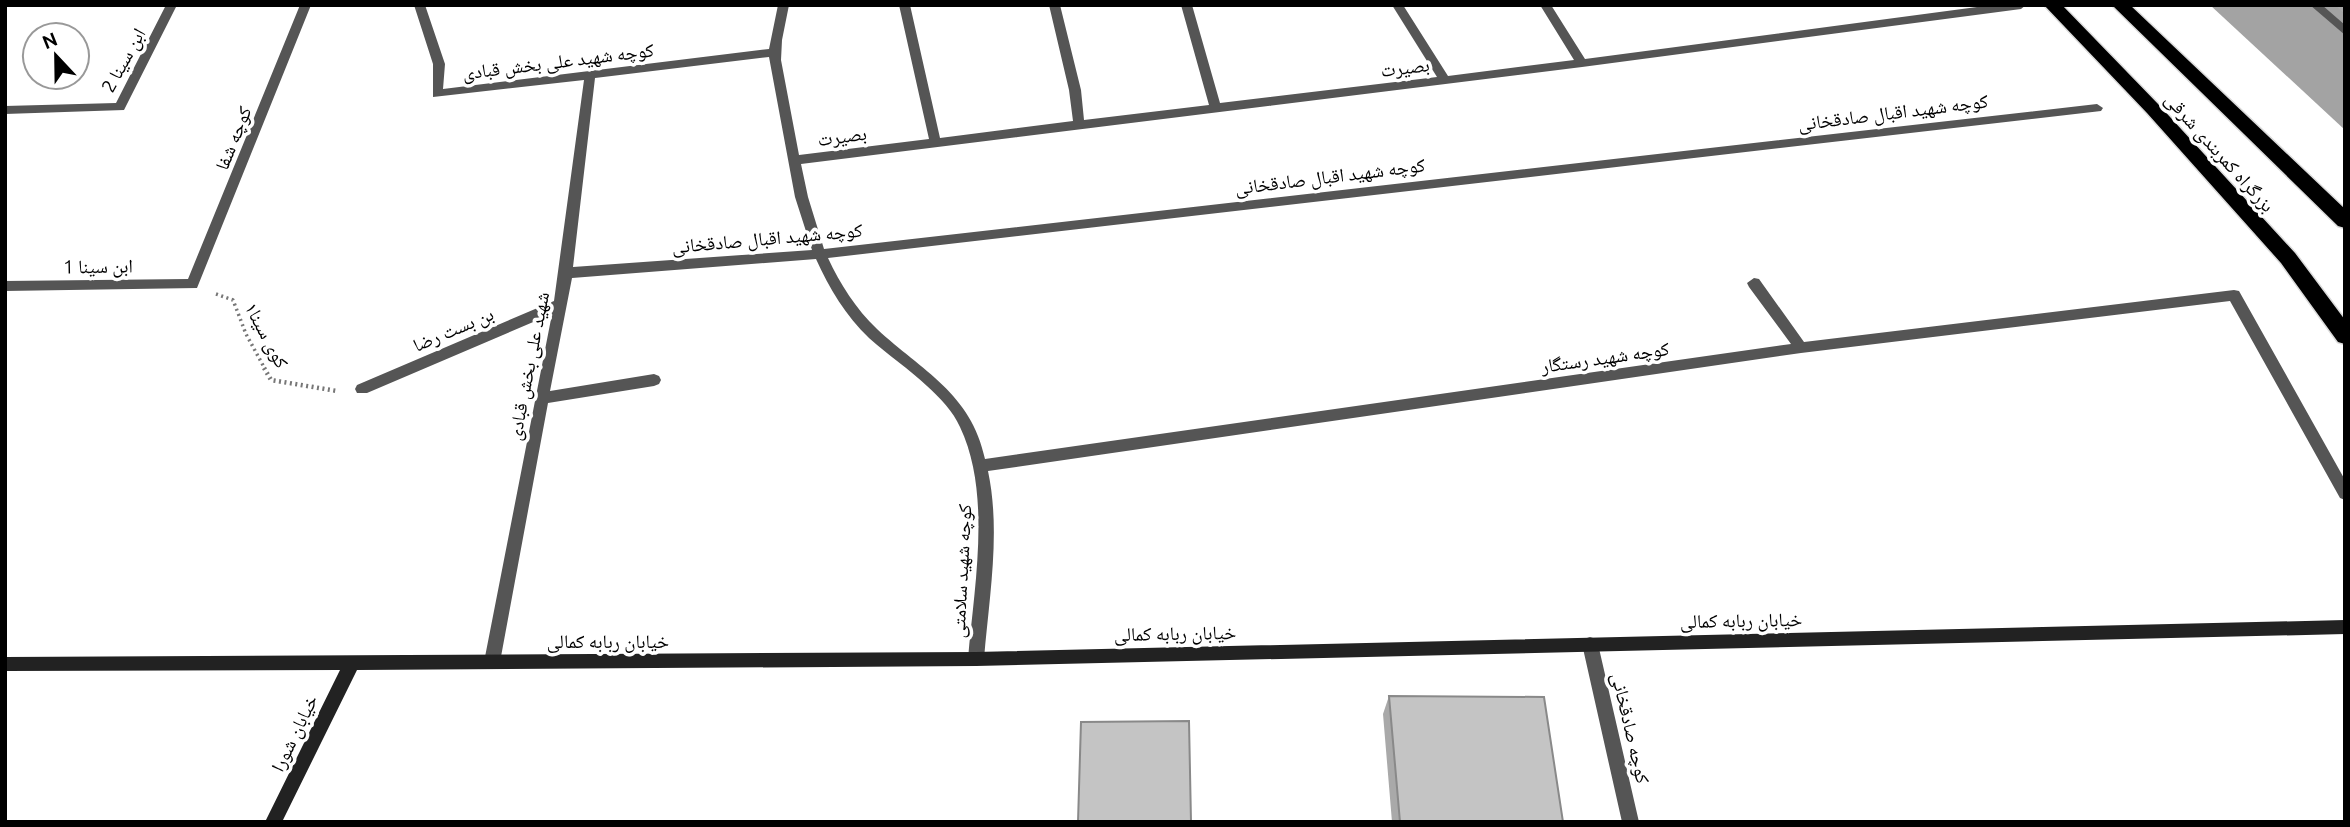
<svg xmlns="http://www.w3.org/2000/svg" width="2350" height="827" font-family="Ubuntu,'Noto Naskh Arabic',sans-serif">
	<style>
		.water { fill: #a3a3a3 }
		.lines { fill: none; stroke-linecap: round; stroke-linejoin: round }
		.highway-casing { stroke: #dbdbdb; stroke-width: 3 }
		.path-far1 { stroke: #777; stroke-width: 3.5; stroke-dasharray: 2 3.5; stroke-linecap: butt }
		.path { stroke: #777; stroke-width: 4.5; stroke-dasharray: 2 3.5; stroke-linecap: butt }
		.street { fill: #555; fill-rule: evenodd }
		.secondary { fill: #222; fill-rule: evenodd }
		.highway { fill: #000; fill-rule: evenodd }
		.wall { fill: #a9a9a9 }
		.building { fill: #c4c4c4; stroke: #898989; stroke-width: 2 }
		.labels { text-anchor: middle; stroke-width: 7; stroke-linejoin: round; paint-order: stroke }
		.street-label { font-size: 19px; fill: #000; stroke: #fff }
	</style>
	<rect width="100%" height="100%" fill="#fff"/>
	<path class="water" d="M2210,5H2345V130Z"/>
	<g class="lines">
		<defs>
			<path id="highway" d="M2044,5H2062L2159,105L2295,253L2345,320V344L2338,342L2281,263L2147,113Z
				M2112,5H2130L2345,209V228L2338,226Z"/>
		</defs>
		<use href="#highway" class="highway-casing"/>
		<path class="path-far1" d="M216,294L233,300L246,334L265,369"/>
		<path class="path" d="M264,368L271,380L337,391"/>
		<path class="street" d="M166,5H177L124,110L5,114V106L116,103Z
			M300,5H311L197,288L5,291V281L188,279Z
			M414,5H425L445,64L443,89L769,49L778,5H789L782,40L781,60L799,155L929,139L899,5H910L940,138L1073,121L1069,90L1049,5H1060L1081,90L1084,120L1209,105L1181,5H1192L1220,103L1437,77L1392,5H1403L1448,76L1574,60L1540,5H1551L1585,59L1992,5H2026L2021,9L1582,67L801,164L808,197L824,249L2097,104L2103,108L2101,111L828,258C840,284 856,309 877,329C922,371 971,393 985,459L1791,344L1749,287L1747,283L1754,278L1759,279L1804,342L2234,290L2239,291L2345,480V500L2340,498L2230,301L1801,353L988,471C1001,532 989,598 984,659L982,664L976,666L970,664L968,659C974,587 992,494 960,427C953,411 940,398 927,386C909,369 888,355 869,338C846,316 829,288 816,259L572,278L550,391L654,374L659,376L661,380L659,384L654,386L548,403L500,662L498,667L492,669L486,667L484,662L552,314L367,393H357L355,389L357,385L554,301L584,80L433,97V64ZM769,57L795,197L812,250L573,267L595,78Z
			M2310,5H2322L2345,25V35Z
			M1590,637L1596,639L1598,644L1639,822H1622L1582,644L1584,639Z"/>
		<path class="secondary" d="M2345,620V634L976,666L357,670L282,822H265L340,670L5,671V657L976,652Z"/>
		<use href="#highway" class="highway"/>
	</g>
	<path class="wall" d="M2335,5H2345V14Z
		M1389,696L1563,822H1392L1383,714Z"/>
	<path class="building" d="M1389,696L1544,697L1563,822H1400Z
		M1189,721L1191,822H1078L1081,722Z"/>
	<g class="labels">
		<g class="street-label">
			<text transform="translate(123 60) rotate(-61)" y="7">ابن سینا 2</text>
			<text transform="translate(558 61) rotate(-7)" y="7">کوچه شهید علی بخش قبادی</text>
			<text transform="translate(1405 67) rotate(-7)" y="7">بصیرت</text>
			<text transform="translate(1893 112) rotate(-7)" y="7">کوچه شهید اقبال صادقخانی</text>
			<text transform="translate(842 136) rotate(-8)" y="7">بصیرت</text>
			<text transform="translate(233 138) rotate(-68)" y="7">کوچه شفا</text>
			<text transform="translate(2220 152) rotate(48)" y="7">بزرگراه کمربندی شرقی</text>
			<text transform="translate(1330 176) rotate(-7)" y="7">کوچه شهید اقبال صادقخانی</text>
			<text transform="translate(767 238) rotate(-5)" y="7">کوچه شهید اقبال صادقخانی</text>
			<text transform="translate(98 266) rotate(-1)" y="7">ابن سینا 1</text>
			<text transform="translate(453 329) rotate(-23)" y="7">بن بست رضا</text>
			<text transform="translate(267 335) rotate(62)" y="7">کوی سینا۱</text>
			<text transform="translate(1605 357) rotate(-8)" y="7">کوچه شهید رستگار</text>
			<text transform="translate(528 366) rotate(-79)" y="7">شهید علی بخش قبادی</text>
			<text transform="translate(961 571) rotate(-87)" y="7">کوچه شهید سلامتی</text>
			<text transform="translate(1741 620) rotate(-1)" y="7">خیابان ربابه کمالی</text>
			<text transform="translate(1175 633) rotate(-1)" y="7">خیابان ربابه کمالی</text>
			<text x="608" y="648">خیابان ربابه کمالی</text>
			<text transform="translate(1631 728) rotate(77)" y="7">کوچه صادقخانی</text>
			<text transform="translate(294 733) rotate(-64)" y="7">خیابان شورا</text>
		</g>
	</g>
	<rect width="2350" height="827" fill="none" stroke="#000000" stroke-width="14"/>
	<g transform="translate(56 56) rotate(338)"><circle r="33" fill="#ffffff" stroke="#999999" stroke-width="2"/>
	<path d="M0-5L12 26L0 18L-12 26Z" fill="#000000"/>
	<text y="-10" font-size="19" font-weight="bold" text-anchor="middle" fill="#000000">N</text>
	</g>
</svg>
